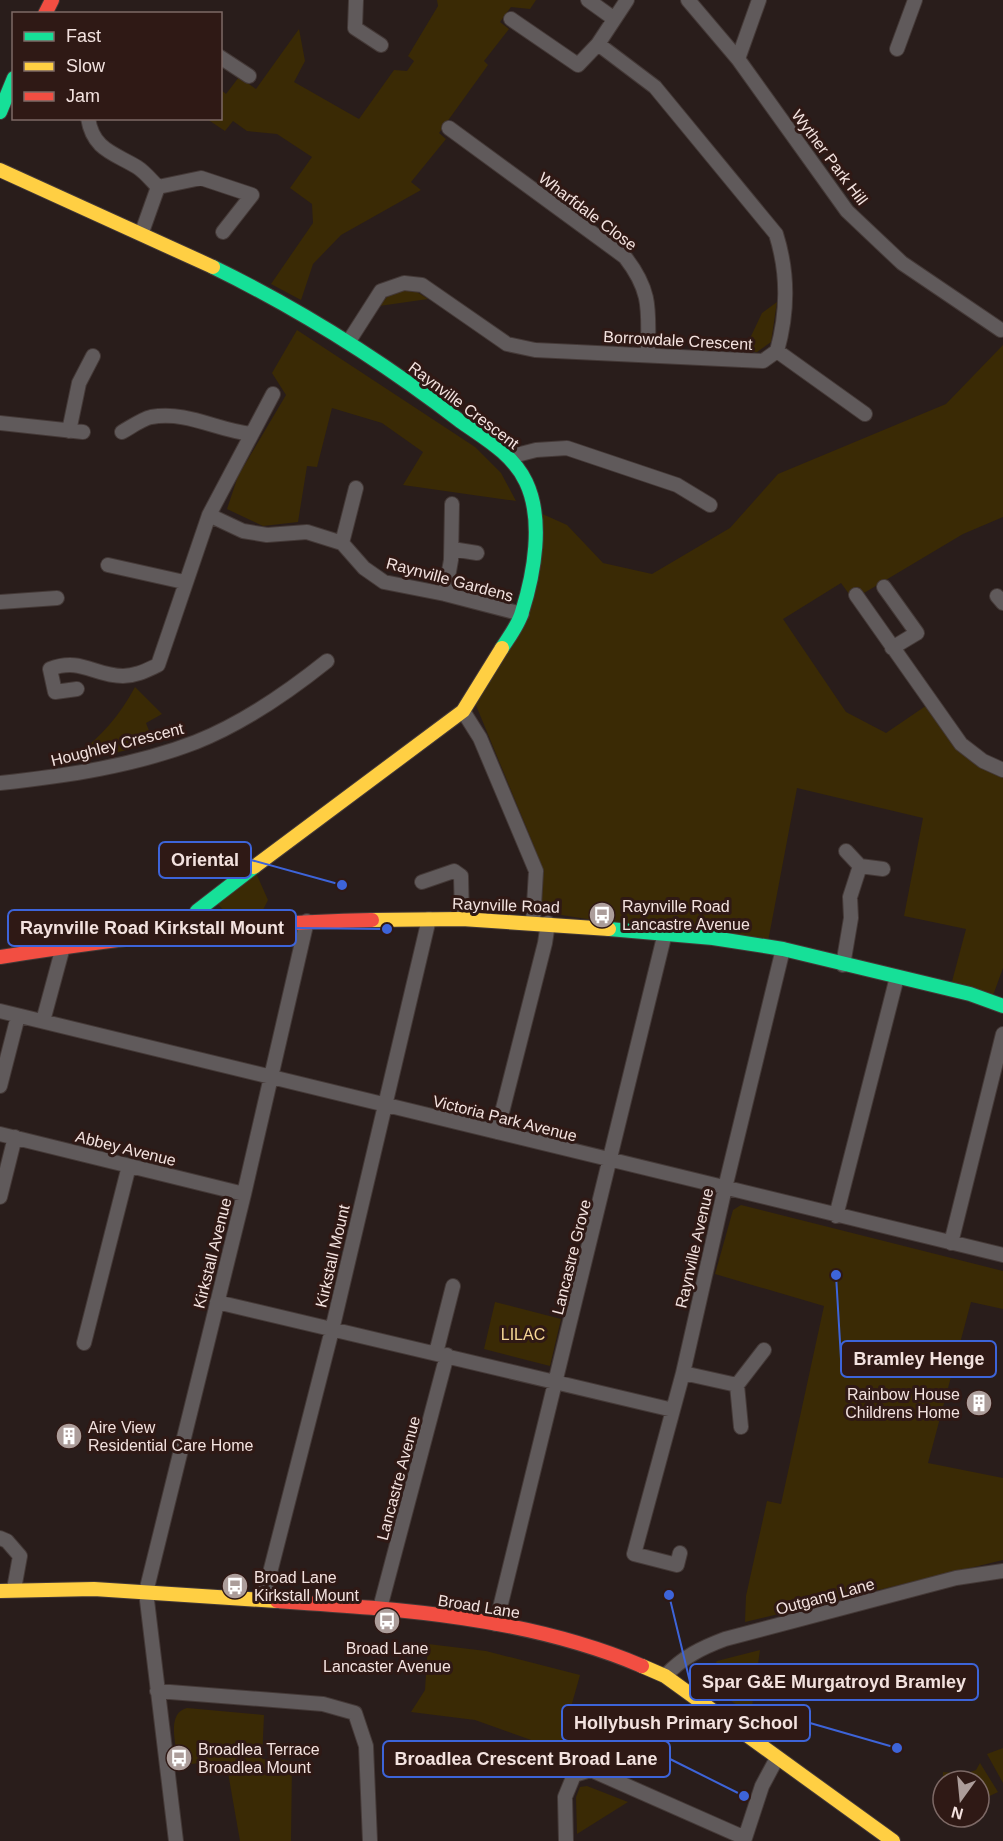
<svg xmlns="http://www.w3.org/2000/svg" width="1003" height="1841" font-family="Helvetica,sans-serif">
	<style>
		.green { fill: #3a2a05 }
		.lines { fill: none; stroke-linecap: round; stroke-linejoin: round }
		.street-casing { stroke: #443937; stroke-width: 16 }
		.fast-casing { stroke: #443937; stroke-width: 16 }
		.slow-casing { stroke: #443937; stroke-width: 16 }
		.jam-casing { stroke: #443937; stroke-width: 16 }
		.street { stroke: #605a5b; stroke-width: 14 }
		.fast { stroke: #16e098; stroke-width: 14 }
		.slow { stroke: #ffcf43; stroke-width: 14 }
		.jam { stroke: #f24e42; stroke-width: 14 }
		.labels { text-anchor: middle; stroke-width: 6; stroke-linejoin: round; paint-order: stroke }
		.street-label { font-size: 16px; fill: #f3e2df; stroke: #2f1915 }
		.poi-label { font-size: 16px; fill: #f3e2df; stroke: #2f1915; text-anchor: start }
		.park-label { font-size: 16px; fill: #f7d896; stroke: #2f1915 }
		.leader { fill: none; stroke: #3d64d9; stroke-width: 2 }
		.callout-dot { fill: #3d64d9; stroke: #2f1915; stroke-width: 2 }
		.callout { fill: #2f1915; stroke: #3d64d9; stroke-width: 2 }
		.callout-label { font-size: 18px; text-anchor: middle; font-weight: bold; fill: #f3e2df }
	</style>
	<rect width="100%" height="100%" fill="#291d1b"/>
	<path class="green" d="M437,0H536L530,9L511,7L500,22L509,29L484,61L488,65L439,133L446,139L411,182L421,190L341,235L313,264L301,300L271,284L313,223L312,204L290,188L312,157L277,134L247,131L233,121L225,131L207,119L220,118L221,90L226,94L239,77L256,89L299,29L305,61L294,82L359,119L394,70L407,71L414,61L408,56L438,6Z
		M400,290H414L428,299L379,306L388,296Z
		M777,302L771,342L757,352L744,351L762,313Z
		M297,330L475,447L501,473L516,501L403,485L423,452L382,423L332,408L317,467L307,466L298,522L263,526L227,509L238,476L286,395L272,373Z
		M1003,345V517L963,534L864,593L859,587L849,594L841,583L783,619L846,712L886,733L930,703L947,726L1003,770V968L991,1001L950,989L966,929L904,916L923,818L797,788L767,947L542,912V876L534,846L473,698L522,614L538,512L567,525L603,563L652,574L730,528L778,474L946,404Z
		M135,687L162,714L146,723L152,738L150,744L115,753L109,750L75,756C101,737 120,715 135,687Z
		M256,873L268,900L262,912L220,917L225,912L217,903Z
		M741,1205L1003,1271V1309L971,1302L928,1463L1003,1478V1560L745,1622L746,1596L767,1501L781,1504L824,1306L715,1274L733,1210Z
		M495,1302L561,1319L550,1366L484,1349Z
		M428,1644L486,1651L580,1675L559,1750L475,1720L411,1712L425,1690Z
		M760,1650L751,1714L714,1690L709,1672L717,1661Z
		M187,1708L264,1715L262,1759L292,1761L291,1841H240L226,1761L179,1765C177,1749 165,1713 187,1708Z
		M1003,1748V1783L987,1754Z
		M549,1756L579,1765L556,1778Z
		M980,1763L998,1792L979,1801V1781H943V1772L965,1774L976,1770Z
		M587,1786L628,1802L577,1834L576,1797L580,1787Z"/>
	<g class="lines">
		<defs>
			<path id="street" d="M356,0L355,28L381,45
				M588,0L613,18
				M688,0L738,59L847,211L902,263L1001,330
				M511,19L578,65L598,44
				M897,49L915,0
				M220,57L249,76
				M738,59L759,0
				M88,118C93,150 114,153 137,167C145,172 152,181 158,187L142,232
				M449,128L625,257C653,293 648,312 648,355
				M158,187L201,178L252,195L223,232
				M349,341L381,291L404,283L422,285L507,344L535,350L763,361L777,351C788,312 788,272 776,234L655,87L598,44L627,0
				M777,351L865,414
				M0,423L83,432
				M69,431L79,383L93,356
				M122,432C131,427 142,419 151,417C189,411 215,430 252,434
				M509,457L536,450L567,448L677,485L710,505
				M209,515L243,531L267,535L307,532L342,543L364,568L384,582L445,594L522,614
				M342,543L356,488
				M452,549L477,553
				M108,565L184,582
				M884,587L917,633L892,648
				M445,594L451,560L452,504
				M856,595L961,744L983,761L1003,770
				M997,596L1003,603
				M0,602L57,598
				M77,689L55,692L50,669C81,657 94,676 123,676C136,676 147,670 158,665L209,515L273,394
				M463,711L480,738L536,871L533,922
				M0,783C66,776 134,766 196,742C244,723 287,693 327,661
				M846,851L860,866
				M422,882L454,871L461,876L462,919
				M843,965L851,918L850,897L860,866L883,869
				M0,1011L1003,1255
				M43,1021L63,947
				M0,1086L18,1016
				M497,1132L545,943L548,923
				M0,1134L244,1194
				M0,1197L15,1137
				M836,1216L897,977
				M951,1243L1003,1034
				M217,1302L673,1410
				M84,1343L129,1166
				M436,1353L453,1286
				M683,1373L737,1385L741,1427
				M737,1385L764,1350
				M0,1538L7,1541L20,1556L14,1589
				M680,1553L677,1565L634,1554L683,1373L725,1188L783,949
				M263,1600L332,1330L429,919
				M380,1608L447,1355
				M496,1624L665,933
				M665,1676C683,1657 701,1648 725,1639L956,1578L1003,1571
				M157,1691L323,1704L355,1713L366,1746L370,1841
				M176,1841L146,1592L244,1194L307,921
				M566,1841L565,1797L574,1775L591,1770L745,1838
				M744,1841L762,1786L777,1758"/>
			<path id="fast" d="M0,112L14,78
				M213,267C301,310 382,361 460,421C484,438 513,454 526,482C544,520 534,574 522,612C519,624 509,637 502,648
				M609,929L713,938L783,949L970,994L1003,1006
				M195,932L197,911L254,867"/>
			<path id="slow" d="M0,170L213,267
				M254,867L463,711L502,648
				M372,920L462,919L609,929
				M0,1591L94,1589L277,1601
				M642,1666L665,1676L893,1841"/>
			<path id="jam" d="M45,14L52,0
				M0,957C122,938 248,922 372,920
				M277,1601C400,1609 527,1617 642,1666"/>
		</defs>
		<use href="#street" class="street-casing"/>
		<use href="#fast" class="fast-casing"/>
		<use href="#slow" class="slow-casing"/>
		<use href="#jam" class="jam-casing"/>
		<use href="#street" class="street"/>
		<use href="#fast" class="fast"/>
		<use href="#slow" class="slow"/>
		<use href="#jam" class="jam"/>
	</g>
	<defs>
		<symbol id="bus-disc" viewBox="-11 -11 22 22"><circle r="9.5" fill="#ac9d9a" stroke="#2f1915"/><path d="M-5-6H5V4H4V6H2V4H-2V6H-4V4H-5ZM-3.5-4V0h7V-4ZM-3.5 1.2v1.5H-2V1.2ZM2 1.2v1.5H3.5V1.2Z" fill="#fff"/></symbol>
		<symbol id="building-disc" viewBox="-11 -11 22 22"><circle r="9.5" fill="#ac9d9a" stroke="#2f1915"/><path d="M-4-6H4V6H1V3H-1V6H-4ZM-2.5-4.3h1.7v1.8h-1.7ZM.8-4.3h1.7v1.8H.8ZM-2.5-1h1.7V.8h-1.7ZM.8-1h1.7V.8H.8Z" fill="#fff"/></symbol>
	</defs>
	<g fill-rule="evenodd">
		<use href="#bus-disc" x="587" y="900" width="30" height="30"/>
		<use href="#building-disc" x="964" y="1388" width="30" height="30"/>
		<use href="#building-disc" x="54" y="1421" width="30" height="30"/>
		<use href="#bus-disc" x="220" y="1571" width="30" height="30"/>
		<use href="#bus-disc" x="372" y="1606" width="30" height="30"/>
		<use href="#bus-disc" x="164" y="1743" width="30" height="30"/>
	</g>
	<g class="labels">
		<g class="street-label">
			<text transform="translate(830 157) rotate(53)" y="6">Wyther Park Hill</text>
			<text transform="translate(588 211) rotate(37)" y="6">Wharfdale Close</text>
			<text transform="translate(678 340) rotate(3)" y="6">Borrowdale Crescent</text>
			<text transform="translate(464 405) rotate(37)" y="6">Raynville Crescent</text>
			<text transform="translate(450 579) rotate(15)" y="6">Raynville Gardens</text>
			<text transform="translate(117 744) rotate(-14)" y="6">Houghley Crescent</text>
			<text transform="translate(506 905) rotate(2)" y="6">Raynville Road</text>
			<text transform="translate(505 1118) rotate(14)" y="6">Victoria Park Avenue</text>
			<text transform="translate(126 1148) rotate(14)" y="6">Abbey Avenue</text>
			<text transform="translate(694 1248) rotate(-77)" y="6">Raynville Avenue</text>
			<text transform="translate(212 1253) rotate(-76)" y="6">Kirkstall Avenue</text>
			<text transform="translate(332 1256) rotate(-77)" y="6">Kirkstall Mount</text>
			<text transform="translate(571 1257) rotate(-76)" y="6">Lancastre Grove</text>
			<text transform="translate(398 1478) rotate(-75)" y="6">Lancastre Avenue</text>
			<text transform="translate(825 1596) rotate(-15)" y="6">Outgang Lane</text>
			<text transform="translate(479 1606) rotate(9)" y="6">Broad Lane</text>
		</g>
		<g class="poi-label">
			<text x="622" y="912">Raynville Road<tspan x="622" dy="18">Lancastre Avenue</tspan></text>
			<text x="960" y="1400" text-anchor="end">Rainbow House<tspan x="960" dy="18">Childrens Home</tspan></text>
			<text x="88" y="1433">Aire View<tspan x="88" dy="18">Residential Care Home</tspan></text>
			<text x="254" y="1583">Broad Lane<tspan x="254" dy="18">Kirkstall Mount</tspan></text>
			<text x="387" y="1654" text-anchor="middle">Broad Lane<tspan x="387" dy="18">Lancaster Avenue</tspan></text>
			<text x="198" y="1755">Broadlea Terrace<tspan x="198" dy="18">Broadlea Mount</tspan></text>
		</g>
		<g class="park-label">
			<text x="523" y="1340">LILAC</text>
		</g>
	</g>
	<path class="leader" d="M342 885L251 860M387 929L296 928M836 1275L841 1359M669 1595L690 1682M897 1748L810 1723M744 1796L670 1759"/>
	<g class="callout-dot">
		<circle cx="342" cy="885" r="6"/>
		<circle cx="387" cy="929" r="6"/>
		<circle cx="836" cy="1275" r="6"/>
		<circle cx="669" cy="1595" r="6"/>
		<circle cx="897" cy="1748" r="6"/>
		<circle cx="744" cy="1796" r="6"/>
	</g>
	<g class="callout">
		<rect x="159" y="842" width="92" height="36" rx="6"/>
		<rect x="8" y="910" width="288" height="36" rx="6"/>
		<rect x="841" y="1341" width="155" height="36" rx="6"/>
		<rect x="690" y="1664" width="288" height="36" rx="6"/>
		<rect x="562" y="1705" width="248" height="36" rx="6"/>
		<rect x="383" y="1741" width="287" height="36" rx="6"/>
	</g>
	<g class="callout-label">
		<text x="205" y="866">Oriental</text>
		<text x="152" y="934">Raynville Road Kirkstall Mount</text>
		<text x="919" y="1365">Bramley Henge</text>
		<text x="834" y="1688">Spar G&amp;E Murgatroyd Bramley</text>
		<text x="686" y="1729">Hollybush Primary School</text>
		<text x="526" y="1765">Broadlea Crescent Broad Lane</text>
	</g>
	<rect x="12" y="12" width="210" height="108" fill="#2f1915" stroke="#7d6966" stroke-width="1.5"/>
	<rect x="24" y="32" width="30" height="9" fill="#16e098" stroke="#7d6966" stroke-width="1.5"/>
	<text x="66" y="42" font-size="18" fill="#f3e2df">Fast</text>
	<rect x="24" y="62" width="30" height="9" fill="#ffcf43" stroke="#7d6966" stroke-width="1.5"/>
	<text x="66" y="72" font-size="18" fill="#f3e2df">Slow</text>
	<rect x="24" y="92" width="30" height="9" fill="#f24e42" stroke="#7d6966" stroke-width="1.5"/>
	<text x="66" y="102" font-size="18" fill="#f3e2df">Jam</text>
	<g transform="translate(961 1799) rotate(195)"><circle r="28" fill="#2f1915" stroke="#7d6966" stroke-width="1.5"/>
	<path d="M0-4.5L10 22L0 15L-10 22Z" fill="#ac9d9a"/>
	<text y="-9" font-size="16" font-weight="bold" text-anchor="middle" fill="#f3e2df">N</text>
	</g>
</svg>
